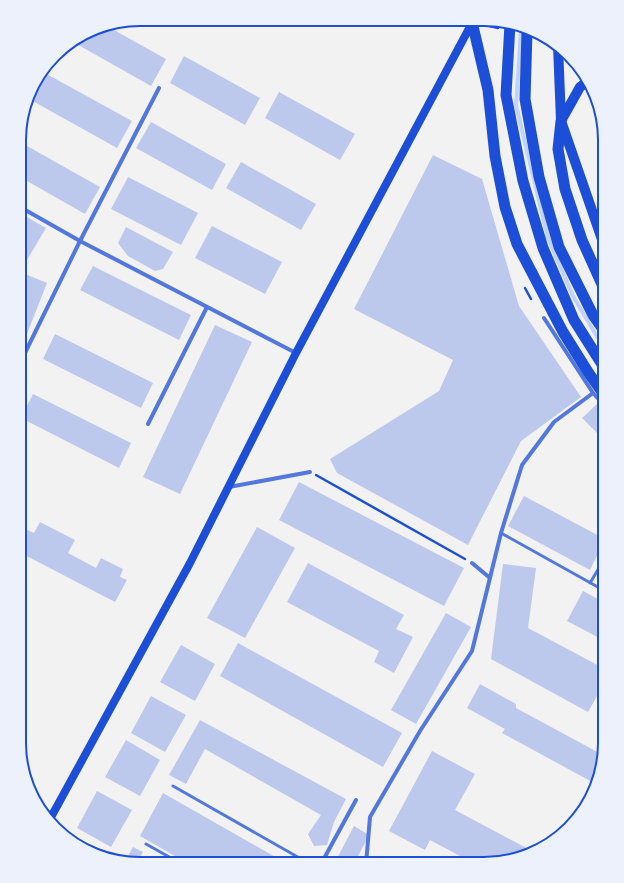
<svg xmlns="http://www.w3.org/2000/svg" width="624" height="883" font-family="'Space Grotesk',sans-serif">
	<style>
		.lines { fill: none; stroke-linecap: round; stroke-linejoin: round }
		.stream { stroke: #bfd3fe; stroke-width: 4 }
		.building { fill: #bdc9ec }
		.path { stroke: #1d4ed8; stroke-width: 2.5 }
		.service { stroke: #5277de; stroke-width: 3 }
		.minor { stroke: #5277de; stroke-width: 4 }
		.secondary { stroke: #1d4ed8; stroke-width: 8 }
		.primary { stroke: #1d4ed8; stroke-width: 10 }
		.trunk { stroke: #1d4ed8; stroke-width: 11 }
		.rim { fill: none; stroke: #1d4ed8; stroke-width: 2 }
	</style>
	<rect width="100%" height="100%" fill="#f2f2f2"/>
	<g class="lines">
		<path class="stream" d="M521,29L516,105L548,238L573,296L605,350"/>
	</g>
	<path class="building" d="M105,25L166,59L151,86L73,42L101,26Z
		M184,56L260,98L245,125L170,83Z
		M43,72L132,121L117,148L29,99Z
		M279,92L355,134L340,160L265,118Z
		M151,122L226,164L212,190L136,148Z
		M20,142L100,187L85,214L20,177Z
		M433,155L482,179L519,306L581,397L521,441L468,545L337,473L330,459L439,391L453,360L354,309Z
		M241,162L316,204L301,230L226,188Z
		M128,177L198,213L181,245L111,209Z
		M20,213L46,228L27,260L20,256Z
		M212,226L282,262L265,294L195,258Z
		M126,227L173,252L163,269L155,271L128,256L118,243Z
		M93,266L191,315L179,340L80,290Z
		M20,272L47,283L25,339L20,337Z
		M215,325L252,342L180,494L143,477Z
		M55,334L153,383L141,408L43,359Z
		M33,394L131,443L119,468L21,418Z
		M597,404L605,412V441L582,418Z
		M299,482L464,568L444,606L279,520Z
		M524,496L605,539L590,570L508,526Z
		M40,522L75,540L68,553L96,568L101,558L123,569L120,577L127,580L115,602L19,552V526L34,533Z
		M257,527L295,548L245,638L207,618Z
		M308,563L404,615L396,629L413,637L394,673L374,662L379,651L287,602Z
		M503,564L536,568L528,628L605,669V682L588,712L491,659Z
		M583,591L605,603V641L567,621Z
		M446,613L471,627L416,724L391,710Z
		M238,643L402,733L383,767L220,676Z
		M181,645L215,664L195,701L160,682Z
		M480,684L516,704V708L603,755L594,783L502,733L505,729L467,708Z
		M151,696L186,715L165,752L131,733Z
		M200,720L346,799L334,822L327,845L314,846L308,834L321,815L205,749L186,784L169,775Z
		M126,740L160,760L140,796L105,777Z
		M432,751L475,774L455,810L534,852L484,864H475L430,840L425,850L389,831Z
		M97,791L132,810L111,847L77,828Z
		M163,793L286,863H187L140,836Z
		M354,826L369,835L354,864H334Z
		M74,838L96,850L95,851L72,841Z
		M133,847L143,852L137,863H124Z
		M159,857L171,863H156Z"/>
	<g class="lines">
		<path class="path" d="M485,25L498,28
			M537,38L548,41
			M525,288L531,299
			M316,475L465,559"/>
		<path class="service" d="M501,533L605,591
			M590,583L605,558
			M173,786L310,864
			M146,844L180,863"/>
		<path class="minor" d="M20,207L80,241L296,353
			M544,318L593,393L605,406
			M20,363L80,241L159,88
			M148,424L207,307
			M229,487L310,472
			M472,563L490,578
			M321,864L356,800
			M366,864L370,817L420,731L472,651L501,533L522,465L554,422L593,393"/>
		<path class="secondary" d="M50,819L190,563L296,353L473,21"/>
		<path class="primary" d="M558,45L561,121L605,248
			M561,121L580,87L588,81"/>
		<path class="trunk" d="M472,22L488,90L495,156L505,207L517,244L563,332L588,372L605,396
			M510,24L506,95L523,181L543,248L574,320L605,369
			M527,31L525,99L539,177L559,247L593,315L605,332
			M561,121L558,149L565,189L582,240L605,291"/>
	</g>
	<path d="M0 0H624V883H0ZM140 26H484A114 114 0 0 1 598 140V743A114 114 0 0 1 484 857H140A114 114 0 0 1 26 743V140A114 114 0 0 1 140 26Z" fill="#edf1fc" fill-rule="evenodd"/>
	<path class="rim" d="M140 26H484A114 114 0 0 1 598 140V743A114 114 0 0 1 484 857H140A114 114 0 0 1 26 743V140A114 114 0 0 1 140 26Z"/>
</svg>
